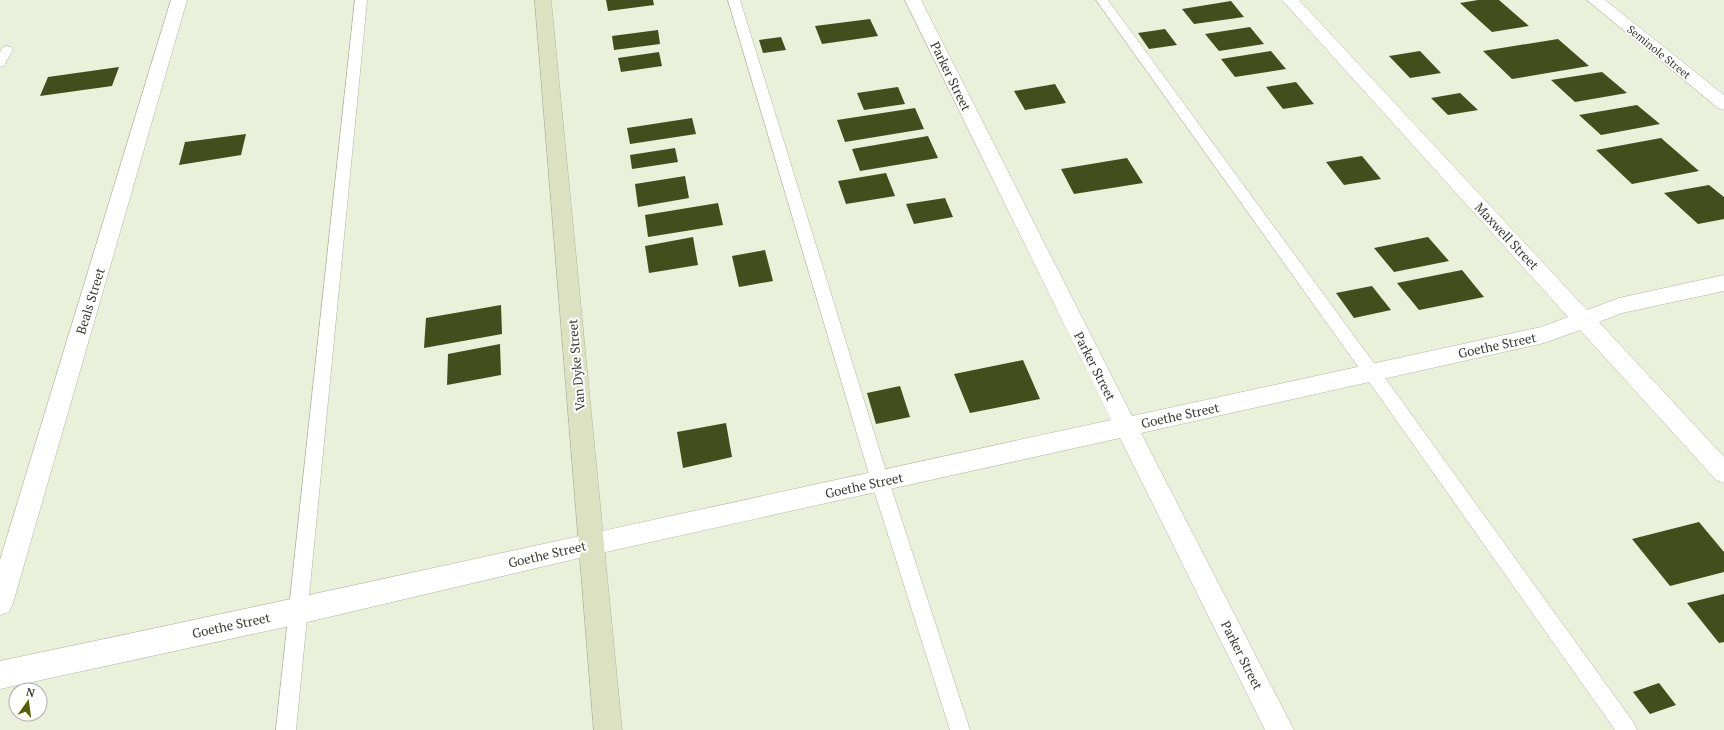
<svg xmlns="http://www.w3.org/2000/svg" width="1724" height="730" font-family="'PT Serif',serif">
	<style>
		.building { fill: #444d1c }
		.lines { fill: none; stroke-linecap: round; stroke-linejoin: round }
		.service-casing { stroke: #b0b6a1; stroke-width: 1 }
		.minor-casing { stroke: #b0b6a1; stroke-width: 1 }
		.secondary-casing { stroke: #b0b6a1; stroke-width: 1 }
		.service { fill: #fff; fill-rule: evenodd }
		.minor { fill: #fff; fill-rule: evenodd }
		.secondary { fill: #dce2c1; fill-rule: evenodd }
		.labels { text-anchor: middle; stroke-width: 4; stroke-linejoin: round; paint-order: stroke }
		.far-street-label { font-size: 11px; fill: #383a32; stroke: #fff }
		.street-label { font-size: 13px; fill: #383a32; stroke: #fff }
	</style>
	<rect width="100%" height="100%" fill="#eaf0da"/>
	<path class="building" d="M606,0H653L654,5L608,11Z
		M1478,0H1499L1529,26L1492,32L1460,3Z
		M1231,1L1244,17L1194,24L1182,9Z
		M870,19L878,36L822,44L815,26Z
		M1250,27L1264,44L1219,51L1205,34Z
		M1165,29L1177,45L1149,49L1138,33Z
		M658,30L660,44L614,50L612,36Z
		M781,37L786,50L763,53L759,40Z
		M1558,39L1589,66L1512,79L1483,51Z
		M1271,51L1286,69L1235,77L1221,59Z
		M1420,51L1441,73L1410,78L1389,56Z
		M659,52L662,66L621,72L618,58Z
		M119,67L112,86L40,96L48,77Z
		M1602,72L1627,93L1575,102L1551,80Z
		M1296,82L1314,104L1283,109L1266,87Z
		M1055,84L1066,103L1025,110L1014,91Z
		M898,87L905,104L864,110L857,93Z
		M1460,93L1478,110L1448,115L1431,98Z
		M1637,105L1660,124L1601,135L1579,115Z
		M915,108L924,129L845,142L837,120Z
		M692,118L696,134L630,144L627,128Z
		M246,134L241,155L179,165L185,142Z
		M928,136L938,158L860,171L852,149Z
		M1661,138L1699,171L1632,184L1596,150Z
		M675,148L678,162L632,169L630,155Z
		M1362,156L1381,179L1344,185L1326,162Z
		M1127,158L1143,183L1074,194L1061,169Z
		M886,173L895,196L846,204L838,181Z
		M685,176L689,198L638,207L635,184Z
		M1709,185L1724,197V219L1698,224L1664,193Z
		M945,198L953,217L914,224L906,204Z
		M718,203L723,225L648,237L645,215Z
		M693,237L698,265L649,273L645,246Z
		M1428,237L1449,261L1394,272L1374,248Z
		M765,250L773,281L739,287L732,256Z
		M1462,270L1484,297L1419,310L1397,283Z
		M1372,286L1391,310L1354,318L1336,293Z
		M501,305L502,334L424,348L426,318Z
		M500,344L501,375L447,385L448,354Z
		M1023,360L1040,399L970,413L954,374Z
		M900,386L910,417L876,424L867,393Z
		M726,423L732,457L683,468L677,432Z
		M1699,522L1724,552V572L1670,586L1632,539Z
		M1724,594V642L1719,643L1687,603Z
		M1659,683L1676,705L1650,714L1633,692Z"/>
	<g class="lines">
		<defs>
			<path id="service" d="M355,0H367L296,730H276Z
				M728,0H740L889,481L970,730H950L871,481Z
				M1096,0H1108L1401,400L1634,723L1637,730H1615L1389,410Z
				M7,46L11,47L13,50L4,66L0,67V52L3,47Z"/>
			<path id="minor" d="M171,0H187L13,603L9,612L0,615V560Z
				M905,0H921L1132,416L1541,327L1568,317L1282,0H1299L1587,310L1619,298L1724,275V291L1622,313L1599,322L1724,457V483L1716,480L1580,330L1544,343L1141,433L1294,730H1265L1120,438L592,555L299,624L0,689V661C371,583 741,500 1111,420Z
				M1587,0H1605L1724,95V110L1718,108Z"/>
			<path id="secondary" d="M535,0H551L622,730H594Z"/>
		</defs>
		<use href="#service" class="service-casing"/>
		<use href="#minor" class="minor-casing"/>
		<use href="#secondary" class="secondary-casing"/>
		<use href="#service" class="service"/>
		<use href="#minor" class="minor"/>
		<use href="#secondary" class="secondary"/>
	</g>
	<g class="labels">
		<g class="far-street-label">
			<text transform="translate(1659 52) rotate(39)" y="4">Seminole Street</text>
		</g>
		<g class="street-label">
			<text transform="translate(951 76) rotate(64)" y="5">Parker Street</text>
			<text transform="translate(1507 236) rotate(47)" y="5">Maxwell Street</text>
			<text transform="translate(90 301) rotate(-73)" y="5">Beals Street</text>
			<text transform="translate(1497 345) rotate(-12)" y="5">Goethe Street</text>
			<text transform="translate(576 365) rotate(-95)" y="5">Van Dyke Street</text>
			<text transform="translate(1095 366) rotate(63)" y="5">Parker Street</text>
			<text transform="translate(1180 415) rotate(-12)" y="5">Goethe Street</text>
			<text transform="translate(864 485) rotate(-12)" y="5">Goethe Street</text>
			<text transform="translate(547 554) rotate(-13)" y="5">Goethe Street</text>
			<text transform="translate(231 625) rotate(-12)" y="5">Goethe Street</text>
			<text transform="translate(1242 655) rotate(63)" y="5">Parker Street</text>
		</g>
	</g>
	<g transform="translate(28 702) rotate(14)"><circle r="19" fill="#ffffff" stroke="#afb0ad"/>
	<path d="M0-3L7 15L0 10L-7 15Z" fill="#536001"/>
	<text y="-6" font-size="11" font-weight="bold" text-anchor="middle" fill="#383a32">N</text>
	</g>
</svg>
